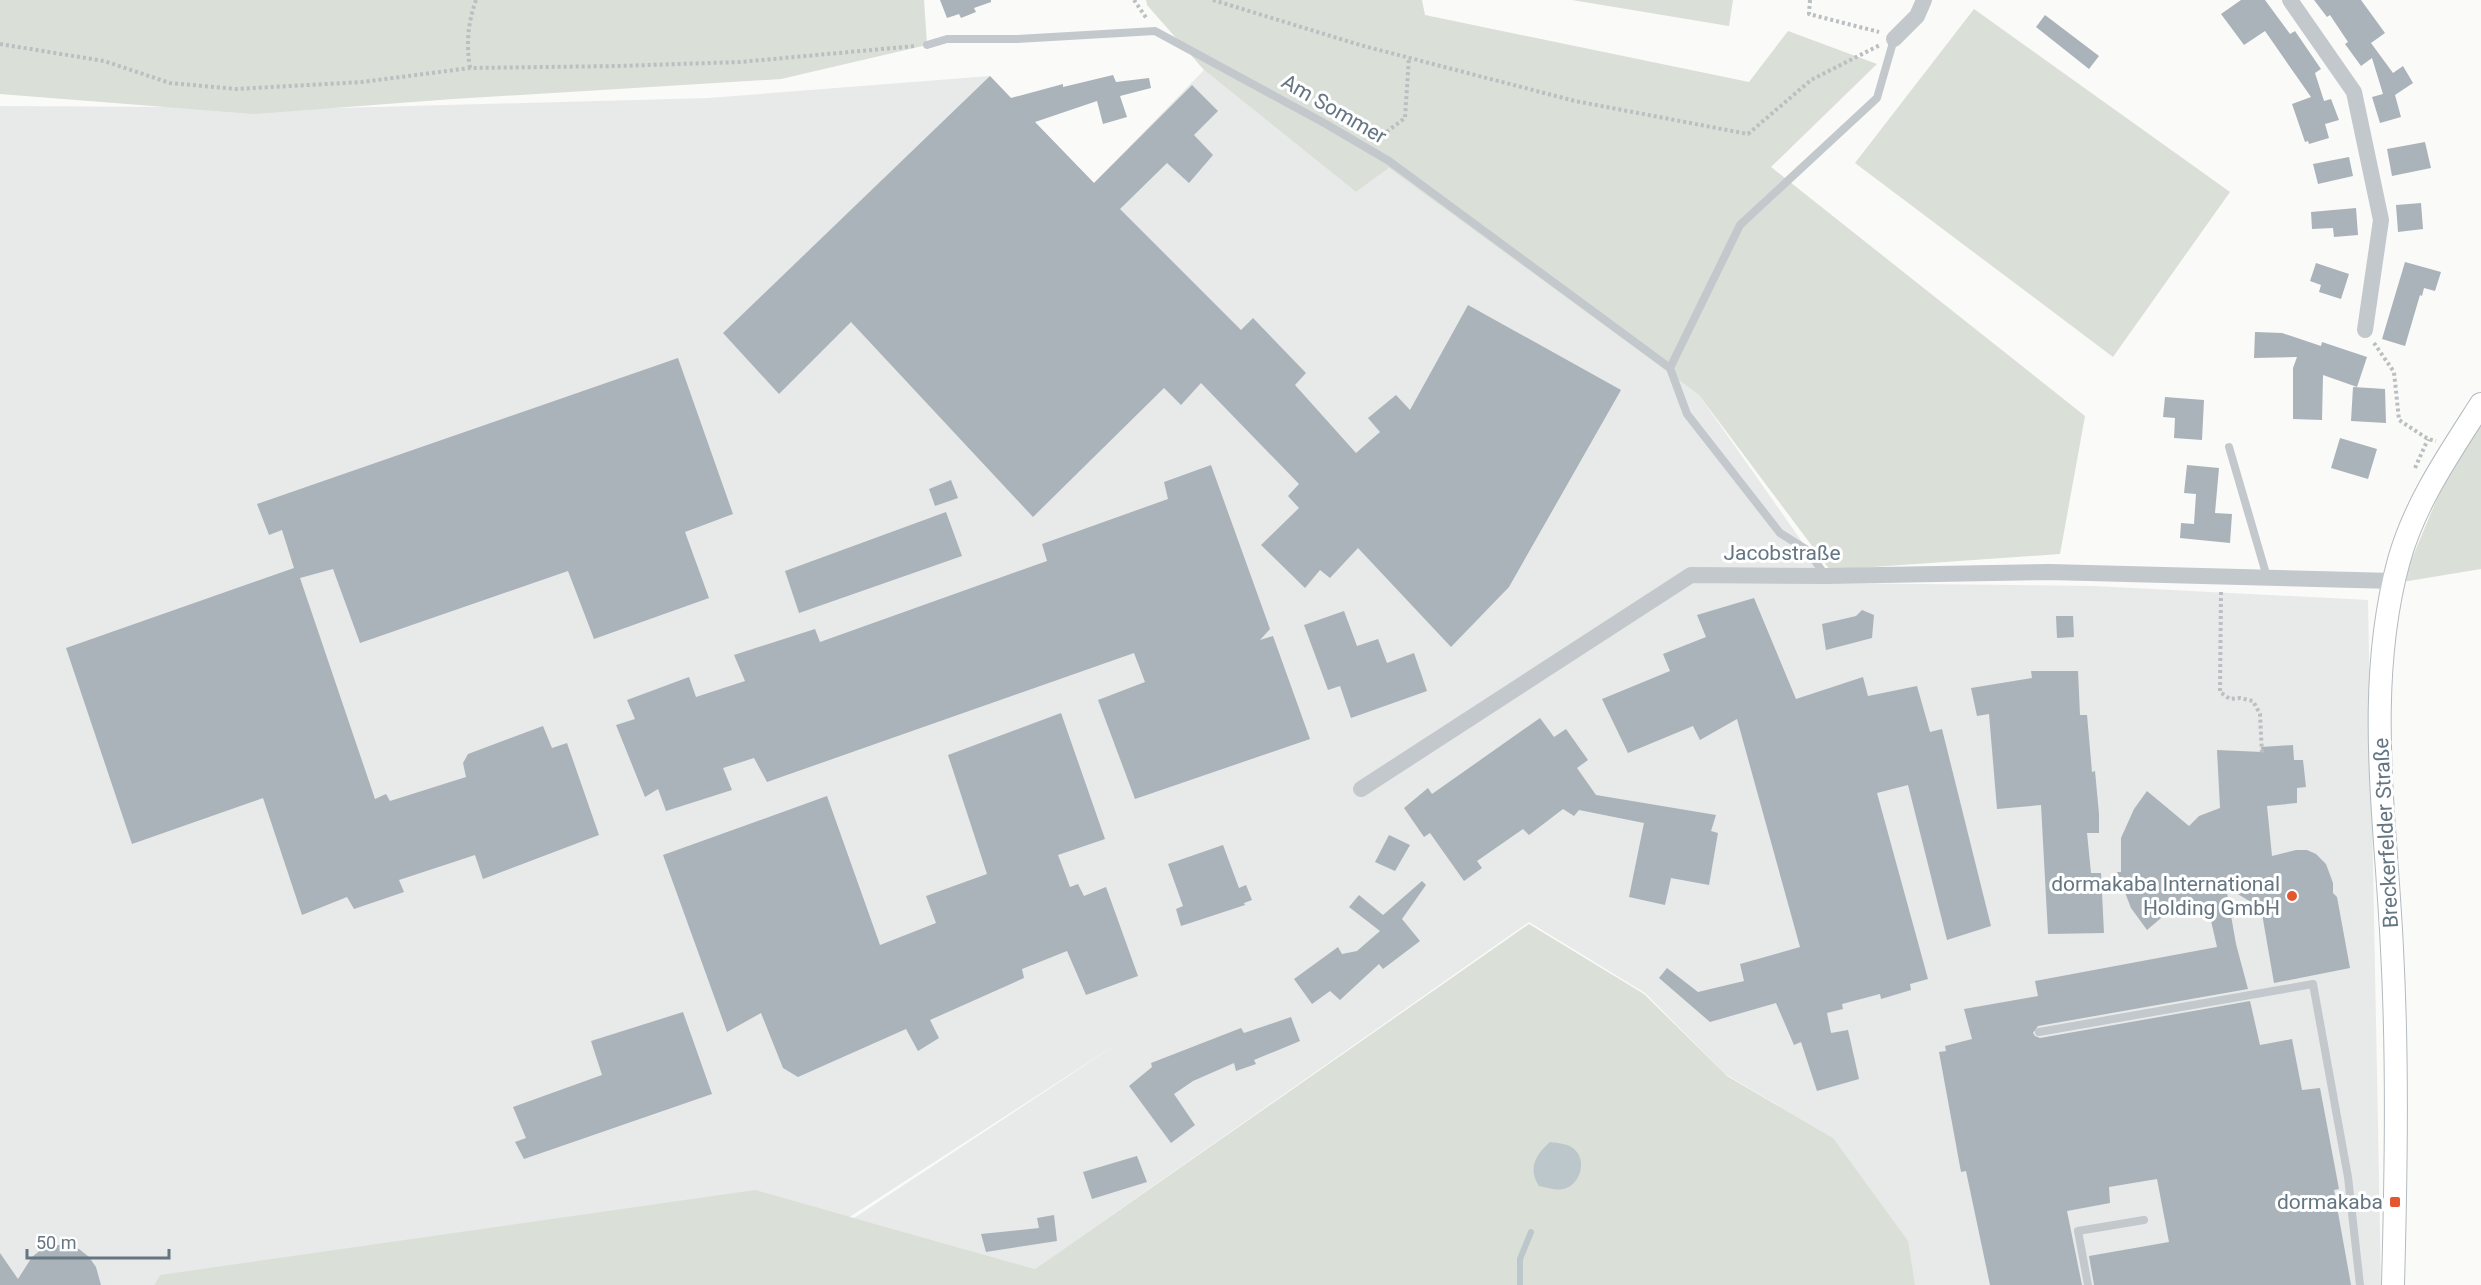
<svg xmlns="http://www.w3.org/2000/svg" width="2481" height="1285" font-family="Roboto,sans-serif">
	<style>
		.built { fill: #e8e9e9 }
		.green { fill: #dadfd7 }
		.water { fill: #bbc7cb }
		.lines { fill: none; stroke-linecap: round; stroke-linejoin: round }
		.stream { stroke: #bbc7cb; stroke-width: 6 }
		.building { fill: #aab3b9 }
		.secondary-casing { stroke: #b3babf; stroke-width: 24 }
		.path { stroke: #bbbfc2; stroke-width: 4; stroke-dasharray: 3 3; stroke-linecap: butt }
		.lane { stroke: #c3c8cc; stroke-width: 8 }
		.street { stroke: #c3c8cc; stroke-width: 16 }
		.secondary { stroke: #fff; stroke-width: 22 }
		.poi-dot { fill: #e4572e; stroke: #fff; stroke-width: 2 }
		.labels { text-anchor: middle; stroke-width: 6; stroke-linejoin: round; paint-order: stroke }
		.street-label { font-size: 21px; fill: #657683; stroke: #fff }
		.poi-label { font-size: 21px; fill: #657683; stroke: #fff; text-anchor: end }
	</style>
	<rect width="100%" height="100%" fill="#fafaf8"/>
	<path class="built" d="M1204,70L1356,192L1389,168L1699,395L1831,583L2094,586L2368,600L2381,1285H1915L1833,1138L1725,1074L1645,993L1529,922L1035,1269L854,1218L1126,1038L848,1218L160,1275L154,1285H0V106L338,108L708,98L990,76L1094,183Z"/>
	<path class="green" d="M0,0H924L927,45L781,79L453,99L254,114L0,94Z
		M1146,0H1422L1425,15L1749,82L1788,31L1877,64L1771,167L2085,416L2060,554L1830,570L1699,395L1389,168L1356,192L1204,70L1147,5Z
		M1572,0H1733L1729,26Z
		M1974,9L2230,192L2113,357L1855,163Z
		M2481,413V569L2402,582L2455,456Z
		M1529,924L1644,994L1727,1076L1833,1138L1908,1241L1915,1285H154L160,1275L755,1190L1035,1269Z"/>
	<path class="water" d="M1550,1142C1558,1143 1571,1144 1576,1151C1587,1163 1579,1186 1563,1189C1556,1191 1546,1187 1539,1186C1528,1169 1535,1155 1550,1142Z"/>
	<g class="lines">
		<path class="stream" d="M1520,1285V1259L1531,1232"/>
	</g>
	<path class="building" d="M940,0H991V2L974,8L976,12L961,18L959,14L947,18Z
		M2241,0H2265L2290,34L2295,31L2321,69L2315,73L2324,101L2331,99L2339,120L2325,124L2329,138L2309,144L2308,141L2305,142L2292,104L2311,97L2265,31L2244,45L2221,14Z
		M2314,0H2361L2385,33L2371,43L2393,73L2403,66L2413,83L2395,95L2401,117L2380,123L2372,97L2383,94L2372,58L2361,66L2345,44L2348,42L2330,15L2327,17Z
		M2045,15L2099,56L2089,69L2036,27Z
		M1113,75L1116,82L1149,78L1151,88L1120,96L1127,117L1103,124L1097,101L1035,122L1094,183L1192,85L1218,111L1194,135L1213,155L1189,183L1167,163L1120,209L1241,330L1253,318L1306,373L1295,385L1356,453L1380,432L1368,418L1396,395L1410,410L1468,305L1621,390L1509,587L1451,647L1358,548L1330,578L1320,570L1305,588L1261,545L1299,508L1288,496L1299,484L1201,383L1181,405L1164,388L1033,517L851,322L779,394L723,333L990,76L1011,98L1063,84V87Z
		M2425,142L2431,168L2392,176L2387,149Z
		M2349,157L2353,176L2318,184L2313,164Z
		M2421,203L2423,229L2398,232L2396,205Z
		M2356,208L2358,235L2334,237L2333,228L2312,229L2311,212Z
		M2405,262L2441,272L2435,291L2424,288L2422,296L2420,295L2405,346L2382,339Z
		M2316,263L2349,274L2341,299L2319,292L2321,285L2310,281Z
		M2255,332L2282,333L2321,346L2322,342L2367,357L2357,387L2323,375L2322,420L2293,419V368L2297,357L2254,358Z
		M678,358L733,514L685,532L709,598L594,639L568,571L360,643L333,569L300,578L375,799L386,794L390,801L466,777L463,763L468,754L543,726L552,748L567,743L599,835L483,879L475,855L399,880L404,892L354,909L347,897L302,915L263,798L132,844L66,648L294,568L282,530L269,535L257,504Z
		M2353,387L2385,389L2386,423L2351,421Z
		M2165,397L2204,400L2202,440L2174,438L2175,418L2163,417Z
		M2340,438L2377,449L2368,479L2331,468Z
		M1211,465L1270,629L1260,640L1273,636L1310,739L1135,799L1098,700L1145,682L1134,653L767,782L754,758L723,768L732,790L666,811L658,789L645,797L616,725L635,719L627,700L689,677L696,697L745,681L734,655L815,629L820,642L1047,561L1042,544L1168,499L1164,482Z
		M2187,465L2219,468L2215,513L2232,514L2230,543L2180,538L2181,523L2194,524L2196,494L2184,493Z
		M951,480L958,498L935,506L929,489Z
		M946,512L962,556L799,613L785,571Z
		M1754,598L1796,699L1863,677L1868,696L1917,686L1930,732L1942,729L1991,926L1947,940L1908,785L1877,793L1928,979L1910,984L1911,990L1881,999L1880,994L1842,1004L1843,1009L1827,1013L1831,1033L1848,1030L1859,1079L1817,1091L1801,1042L1794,1045L1776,1003L1710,1022L1659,978L1667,968L1698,992L1744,981L1740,964L1800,947L1737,719L1700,740L1693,726L1628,753L1602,699L1670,671L1663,654L1706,637L1697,615Z
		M1862,610L1874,615L1872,638L1826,650L1822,624L1856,616Z
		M1344,611L1357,646L1378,639L1387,663L1414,653L1427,691L1351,718L1340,686L1328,690L1304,625Z
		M2056,616H2073L2074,637L2057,638Z
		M2031,671H2078L2080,715H2087L2092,772L2095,771L2099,814V833H2087L2091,873H2101L2104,933L2048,934L2041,805L1997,809L1989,714L1977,716L1971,688L2032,678Z
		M1061,713L1105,839L1058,855L1070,887L1078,884L1084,896L1106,887L1138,976L1086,995L1067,951L1022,969L1024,978L930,1020L939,1038L918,1051L906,1029L798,1077L783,1068L761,1013L727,1032L663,855L827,796L880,945L936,923L926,896L987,874L948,755Z
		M1540,718L1554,737L1566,729L1588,760L1577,768L1596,795L1716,815L1711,831L1718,833L1709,885L1671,878L1665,905L1629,897L1644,823L1579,810L1574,816L1563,809L1529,835L1523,829L1477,861L1482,868L1464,881L1430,833L1424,837L1404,808L1428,788L1432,794Z
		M2293,745L2294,760H2303L2306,787L2297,788V803L2267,806L2272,856L2296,850H2307L2316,854L2326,864L2333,883V893L2337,897L2350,968L2274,983L2261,908L2226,887L2236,944L2248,989L2038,1026L2033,1033L2035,1036L2040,1038L2250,1001L2260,1045L2292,1039L2302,1090L2320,1088L2339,1189L2334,1190L2351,1285H2094L2089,1256L2169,1242L2157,1179L2109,1187L2110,1203L2067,1211L2082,1285H1990L1966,1171L1961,1172L1939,1052L1946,1051L1945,1046L1972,1039L1964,1009L2038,996L2035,981L2217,947L2209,912L2187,896L2147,930L2131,908L2117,872H2121V838L2134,809L2147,791L2189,826L2199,816L2220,808L2217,750L2262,752L2261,747Z
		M1389,835L1410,845L1395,871L1375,862Z
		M1223,845L1239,888L1246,885L1252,900L1244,903L1245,905L1181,926L1176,909L1183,906L1168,864Z
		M1422,881L1426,885L1402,919L1420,941L1383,969L1379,964L1340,1000L1330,991L1312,1004L1294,979L1338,947L1342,954L1357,951L1380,931L1349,907L1359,895L1383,915Z
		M683,1012L712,1094L524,1159L515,1142L526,1138L513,1107L602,1075L591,1041Z
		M1291,1017L1300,1041L1254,1060L1256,1064L1236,1071L1234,1063L1193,1081L1174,1094L1195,1125L1171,1143L1129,1086L1152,1067L1151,1063L1241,1028L1244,1033Z
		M1137,1156L1147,1182L1092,1199L1083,1172Z
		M1054,1215L1057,1241L986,1252L981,1234L1039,1228L1037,1218Z
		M54,1245H67L79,1249L89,1257L96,1267L101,1285H0V1253L18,1279L32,1257L42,1249Z"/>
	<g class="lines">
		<defs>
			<path id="secondary" d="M2393,1285C2396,1173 2398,1060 2392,949C2386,820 2364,687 2399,560C2415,503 2449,454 2481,404"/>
		</defs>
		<use href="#secondary" class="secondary-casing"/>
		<path class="path" d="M1134,0L1147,19
			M1213,0L1360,45L1575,101L1748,134L1811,80L1880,45
			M1810,0L1809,14L1879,32
			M0,44L104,61L170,83L236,89L362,82L470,68L619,66L740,62L915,46
			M470,68C466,43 468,23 476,0
			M1377,139L1405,118L1409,57
			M2374,343L2394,372L2399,420L2428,439L2436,441
			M2415,468L2428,439
			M2221,592L2220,692L2230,699L2240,698L2253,701L2260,714L2262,754"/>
		<path class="lane" d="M927,45L947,39H1017L1155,31L1326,124L1389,161L1670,368
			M2229,447L2267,577
			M1826,576L1807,550L1780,533L1687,414L1670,368L1740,225L1877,98L1894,39
			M2039,1032L2313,984L2348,1177L2360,1285
			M2088,1285L2078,1231L2144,1220"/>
		<path class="street" d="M2290,0L2354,92L2381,220L2365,330
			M1894,39L1917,16L1924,0
			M1361,789L1691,575L1826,576L2050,572L2394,581"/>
		<use href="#secondary" class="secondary"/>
	</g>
	<g class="poi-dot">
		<circle cx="2292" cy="896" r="6"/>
		<rect x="2389" y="1196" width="12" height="12" rx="3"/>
	</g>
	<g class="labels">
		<g class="street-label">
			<text transform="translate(1334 109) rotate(30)" y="7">Am Sommer</text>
			<text x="1782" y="560">Jacobstraße</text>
			<text transform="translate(2386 833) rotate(-93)" y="7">Breckerfelder Straße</text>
		</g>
		<g class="poi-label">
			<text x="2280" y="891">dormakaba International<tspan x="2280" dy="24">Holding GmbH</tspan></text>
			<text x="2383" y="1209">dormakaba</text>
		</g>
	</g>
	<path d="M27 1249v9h142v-9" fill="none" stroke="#657683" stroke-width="3"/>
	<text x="36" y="1249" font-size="18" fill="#657683" stroke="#ffffff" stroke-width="4.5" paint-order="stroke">50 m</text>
</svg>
